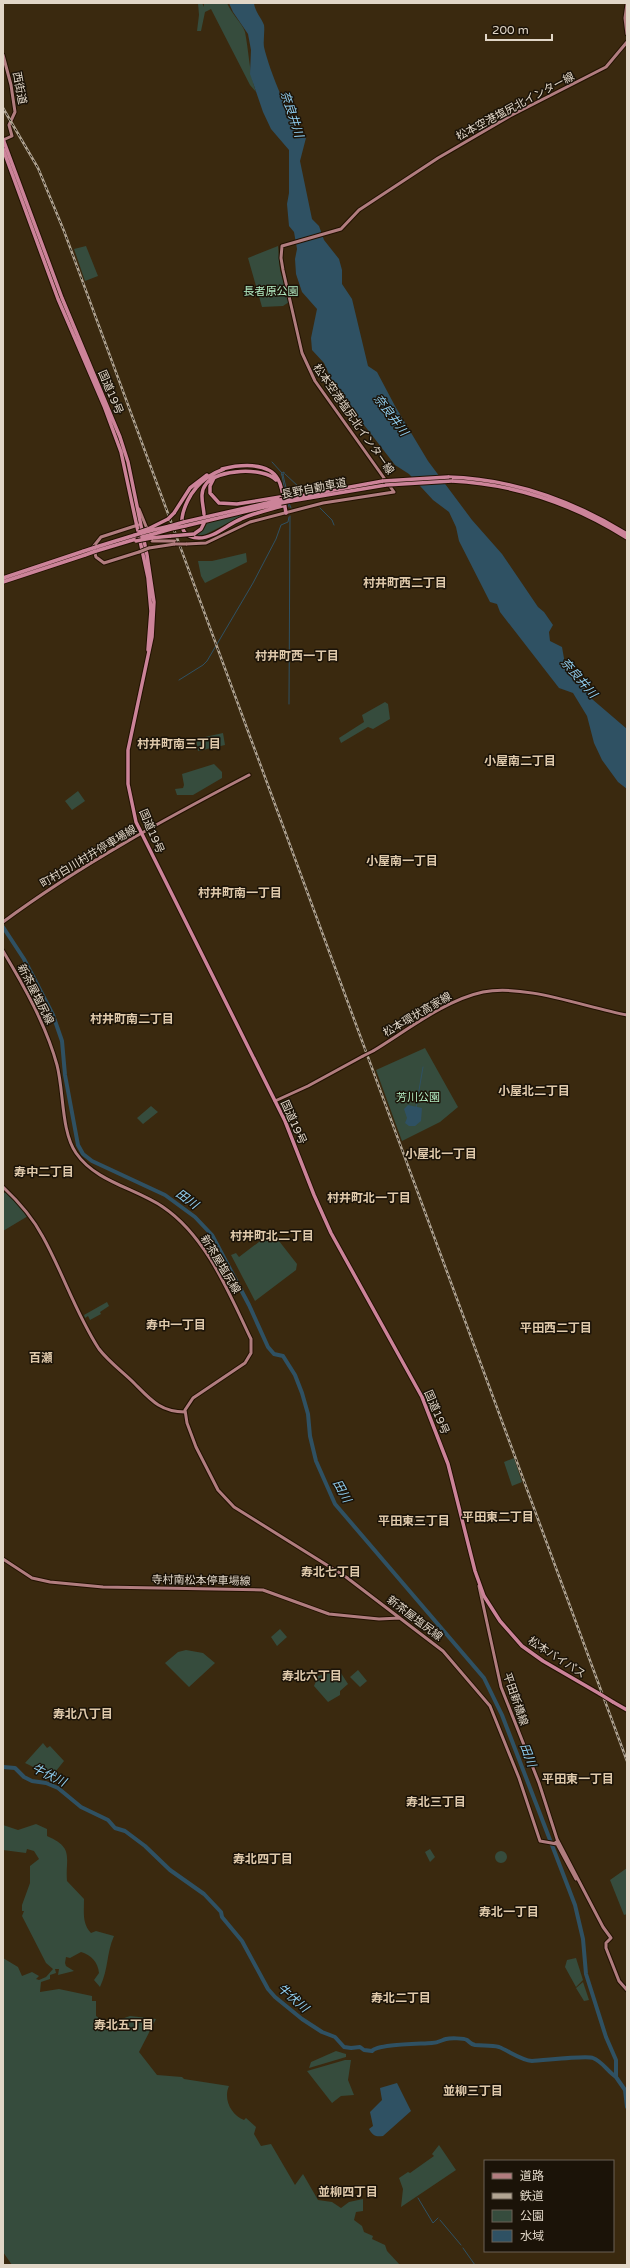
<svg xmlns="http://www.w3.org/2000/svg" width="630" height="2268" font-family="'Varela Round','Noto Sans JP',sans-serif">
	<style>
		.green { fill: #364c3d }
		.water { fill: #2f5163 }
		.lines { fill: none; stroke-linecap: round; stroke-linejoin: round }
		.stream { stroke: #2f5163; stroke-width: 1 }
		.river { stroke: #2f5163; stroke-width: 4 }
		.major-casing { stroke: #211100; stroke-width: 5 }
		.highway-casing { stroke: #211100; stroke-width: 5.5 }
		.major { stroke: #b17d7f; stroke-width: 3 }
		.highway { stroke: #cc8399; stroke-width: 3.5 }
		.rail-casing { stroke: #b1a492; stroke-width: 2.5 }
		.rail { stroke: #1b1308; stroke-width: 1; stroke-dasharray: 3; stroke-linecap: butt }
		.major-bridge-casing { stroke: #211100; stroke-width: 5; stroke-linecap: butt }
		.highway-bridge-casing { stroke: #211100; stroke-width: 5.5; stroke-linecap: butt }
		.major-bridge { stroke: #b17d7f; stroke-width: 3 }
		.highway-bridge { stroke: #cc8399; stroke-width: 3.5 }
		.labels { text-anchor: middle; stroke-width: 3; stroke-linejoin: round; paint-order: stroke }
		.street-label { font-size: 11px; fill: #e1d6c7; stroke: #1b1308 }
		.park-label { font-size: 11px; fill: #b4edc4; stroke: #1b1308 }
		.water-label { font-size: 12px; font-style: italic; fill: #90cef0; stroke: #1b1308 }
		.neighbourhood-label { font-size: 12px; font-weight: bold; fill: #dfc9ab; stroke: #1b1308 }
	</style>
	<rect width="100%" height="100%" fill="#3a290f"/>
	<path class="green" d="M198,3H202L204,7V3H227C231,13 242,23 245,32C249,52 249,72 256,92L250,85L211,9L205,12L201,31H197L199,15Z
		M86,246L98,276L85,281L74,249Z
		M278,246L280,270L289,302L283,306L262,307L248,258Z
		M253,511L204,535L194,536L203,530L207,523Z
		M246,553L247,562L205,583L201,576L198,561H212Z
		M385,702L388,704L390,719L373,729L368,727L341,743L339,738L364,722L362,715Z
		M223,733L225,745L198,751L196,739Z
		M214,764L222,772V778L193,795H177L175,789L183,788L184,785L182,774Z
		M78,791L85,801L72,810L65,801Z
		M425,1048L458,1107L440,1122L402,1141L376,1070Z
		M151,1106L158,1112L143,1124L137,1118Z
		M7,1191L28,1216L3,1231V1194Z
		M272,1232L297,1264L296,1270L255,1301L231,1255L236,1253L239,1257Z
		M107,1302L109,1306L100,1312L101,1314L90,1320L88,1316L85,1318L84,1315Z
		M514,1458L522,1482L512,1486L504,1462Z
		M280,1629L287,1637L277,1646L271,1637Z
		M186,1650L203,1653L215,1663L189,1687L165,1663L178,1652Z
		M339,1670L348,1684L340,1691V1695L328,1702L314,1686L318,1676Z
		M358,1670L367,1681L360,1687L350,1677Z
		M43,1743L47,1748L50,1746L64,1761L52,1776L25,1763Z
		M36,1824L47,1829V1836C75,1848 65,1858 67,1881L84,1899C84,1913 82,1923 91,1933L96,1931L114,1936C106,1954 109,1968 100,1987L94,1980L99,1973C98,1962 91,1955 81,1952L70,1958L66,1957L65,1963L66,1966L74,1971L58,1975L59,1969H55L56,1973L50,1975V1979L41,1982L40,1992L59,1989L92,1996V2001H96V2016L103,2021L113,2022L130,2016L156,2019L139,2052L157,2075L182,2077L184,2079L229,2086C223,2099 231,2115 244,2120L246,2118L256,2127L254,2134L261,2146L271,2144L295,2185L303,2174L318,2200L332,2202L341,2208L349,2202L363,2199V2211L356,2212L354,2220L362,2226L364,2232L373,2236L372,2239L385,2245L387,2251L400,2265H12L3,2252V1958L18,1967L22,1976L32,1972L39,1976L36,1979L39,1980L46,1977L53,1969L46,1963L22,1916L24,1911H22V1905L30,1883V1866L39,1859L34,1851L27,1849L26,1853L3,1850V1825L18,1830Z
		M430,1849L435,1857L430,1862L425,1852Z
		M495 1857a6 6 0 1 1 12 0a6 6 0 1 1-12 0Z
		M627,1868V1914L624,1915L610,1880Z
		M576,1958L583,1980L576,1987L565,1967L567,1960Z
		M583,1982L589,2000L584,2001L576,1988Z
		M336,2051L346,2054V2057L309,2068L311,2062Z
		M345,2060H351L348,2080L354,2095L341,2096L332,2103L307,2071Z
		M439,2145L456,2170L401,2207L403,2189L399,2178L408,2172L410,2173L434,2156L432,2154Z"/>
	<path class="water" d="M229,3H254C255,12 261,17 264,25C265,32 263,40 264,47C269,69 290,123 306,138L300,161L312,219L319,226L324,240L339,259L342,270V284L352,299L368,366L377,372L395,406L428,461L472,520L502,554L538,607L544,612L553,625L549,632L550,641L562,647L565,664L579,675L592,699L627,729V789L618,782L602,760L594,743L587,716L573,693L559,688L500,612L497,604L490,602L459,541L456,527L449,512L433,500L409,474L395,465L354,412L340,399L324,363L312,350L311,338L317,309L302,292L296,274L295,259L297,249L294,232L289,226L287,204L289,193V150L271,129L263,112L250,74L251,50L248,34L233,12Z
		M408,1105L422,1108L421,1121L415,1126H409L405,1123L407,1118L404,1109Z
		M397,2083L411,2111L383,2136C376,2137 373,2136 369,2129L373,2126L370,2112L382,2100L380,2088Z"/>
	<g class="lines">
		<path class="stream" d="M272,462L282,473
			M282,473L284,472V474L282,475Z
			M285,474L300,488
			M282,475L286,498
			M283,475L288,496
			M288,503L289,507
			M289,503L291,508
			M320,508L332,520L334,525
			M179,680L203,665L207,661L253,583L276,539L281,525L288,522L289,517
			M289,704L290,516
			M416,1108L423,1067
			M418,2198L433,2223L438,2218
			M440,2220L461,2245
			M463,2248L475,2265"/>
		<path class="river" d="M3,927L24,959L53,1015L62,1041L65,1075L78,1145L83,1154L92,1161L165,1195L195,1217L212,1235L249,1305L268,1347L274,1354L283,1356L295,1375L302,1393L308,1414L310,1436L316,1461L335,1504L484,1678L502,1715L575,1905L583,1939L586,1974L606,2037L616,2060V2077L625,2090L627,2107
			M3,1767L15,1768L24,1777L32,1781L46,1783L58,1788L81,1807L108,1820L115,1828L125,1831L145,1846L170,1870L204,1894L221,1912L222,1917L242,1941L268,1989L275,1997L302,2019L322,2032L335,2037L344,2047L351,2048L360,2047L364,2050L372,2051C377,2044 420,2044 432,2043C438,2043 442,2040 446,2039C450,2038 464,2038 467,2040C470,2042 470,2044 475,2045C482,2046 491,2045 499,2047C509,2051 521,2060 532,2061C541,2061 586,2055 593,2058C603,2062 607,2071 616,2077"/>
		<defs>
			<path id="major" d="M627,4L625,18L627,34
				M3,55L11,85L15,112L9,125L12,136L3,140
				M139,509L152,541H175
				M138,525L101,537L93,547L96,557L104,563L139,552
				M186,544L206,543L250,522L323,503L394,492L315,381L302,353L283,270L281,258L282,246L341,229L359,210L438,158L510,116L606,67L627,42
				M149,548L175,544
				M3,922C80,865 165,819 249,775
				M3,951C24,986 46,1025 57,1065C64,1092 61,1131 76,1153C96,1182 135,1188 163,1207C206,1236 229,1293 251,1339V1353L245,1363L193,1398L185,1410L187,1423L196,1447L218,1490L234,1507L346,1577L443,1651L490,1706L519,1778L540,1841L557,1844
				M373,1051C406,1031 445,1000 483,992C526,984 584,1007 627,1015
				M275,1101L308,1086L363,1056
				M3,1187C18,1201 33,1218 43,1237C63,1273 76,1314 99,1349C109,1362 123,1372 134,1383C150,1399 160,1412 185,1412
				M3,1559L32,1578L50,1582L103,1587L263,1590L329,1614L379,1619L400,1618
				M479,1586L501,1687L539,1783L557,1839L603,1927L611,1938L606,1943V1948L619,1981L627,1990
				M556,1842L576,1879"/>
			<path id="highway" d="M3,139L62,298L120,437L128,462L147,555L154,602L152,637L128,750V784L136,822L285,1121L314,1195L331,1233L422,1397L448,1464L475,1571L484,1596L500,1621L522,1646L543,1661L600,1694
				M3,149L58,299L104,406L121,452L148,578L151,611L148,650
				M222,469C238,465 268,461 278,479C283,488 284,502 286,513
				M224,469C213,473 203,479 196,488C185,500 169,538 199,538C214,538 228,524 241,519C254,513 268,510 282,506
				M448,477C513,479 572,500 627,534
				M214,478L210,486V493L219,503L237,504L280,497
				M452,481C515,484 573,504 627,538
				M290,498L383,481
				M291,501L386,485
				M174,513L190,488L207,475
				M204,514C203,503 199,493 206,484C217,469 264,467 276,480
				M184,522L280,500
				M185,526L281,503
				M148,529L168,519
				M149,531L170,526
				M194,534L201,529L204,523
				M150,535L171,529
				M151,538L171,536
				M96,547L135,535
				M96,551L136,539
				M3,578L84,551
				M3,582L85,555
				M613,1702L627,1710"/>
		</defs>
		<use href="#major" class="major-casing"/>
		<use href="#highway" class="highway-casing"/>
		<use href="#major" class="major"/>
		<use href="#highway" class="highway"/>
		<defs>
			<path id="rail" d="M3,108L38,168L64,231L627,1761"/>
		</defs>
		<use href="#rail" class="rail-casing"/>
		<use href="#rail" class="rail"/>
		<defs>
			<path id="major-bridge" d="M175,544H186
				M139,552L149,548
				M363,1056L373,1051"/>
			<path id="highway-bridge" d="M383,481L448,477
				M386,485L452,481
				M280,500L290,498
				M281,503L291,501
				M168,519L174,513
				M170,526L184,522
				M171,529L185,526
				M139,532L148,529
				M135,535L149,531
				M171,536L194,534
				M142,537L150,535
				M136,541L151,538
				M84,551L96,547
				M85,555L96,551
				M600,1694L613,1702"/>
		</defs>
		<use href="#major-bridge" class="major-bridge-casing"/>
		<use href="#highway-bridge" class="highway-bridge-casing"/>
		<use href="#major-bridge" class="major-bridge"/>
		<use href="#highway-bridge" class="highway-bridge"/>
	</g>
	<g class="labels">
		<g class="street-label">
			<text transform="translate(20 88) rotate(79)" y="4">西街道</text>
			<text transform="translate(515 106) rotate(-28)" y="4">松本空港塩尻北インター線</text>
			<text transform="translate(111 392) rotate(67)" y="4">国道19号</text>
			<text transform="translate(354 419) rotate(55)" y="4">松本空港塩尻北インター線</text>
			<text transform="translate(314 488) rotate(-11)" y="4">長野自動車道</text>
			<text transform="translate(152 831) rotate(67)" y="4">国道19号</text>
			<text transform="translate(88 856) rotate(-31)" y="4">町村白川村井停車場線</text>
			<text transform="translate(36 994) rotate(63)" y="4">新茶屋塩尻線</text>
			<text transform="translate(417 1014) rotate(-30)" y="4">松本環状高家線</text>
			<text transform="translate(294 1122) rotate(66)" y="4">国道19号</text>
			<text transform="translate(221 1264) rotate(59)" y="4">新茶屋塩尻線</text>
			<text transform="translate(437 1412) rotate(67)" y="4">国道19号</text>
			<text transform="translate(201 1580) rotate(1)" y="4">寺村南松本停車場線</text>
			<text transform="translate(415 1618) rotate(37)" y="4">新茶屋塩尻線</text>
			<text transform="translate(557 1657) rotate(33)" y="4">松本バイパス</text>
			<text transform="translate(516 1699) rotate(71)" y="4">平田新橋線</text>
		</g>
		<g class="park-label">
			<text x="271" y="295">長者原公園</text>
			<text x="418" y="1101">芳川公園</text>
		</g>
		<g class="water-label">
			<text transform="translate(292 114) rotate(72)" y="4">奈良井川</text>
			<text transform="translate(391 415) rotate(53)" y="4">奈良井川</text>
			<text transform="translate(579 678) rotate(49)" y="4">奈良井川</text>
			<text transform="translate(187 1199) rotate(36)" y="4">田川</text>
			<text transform="translate(342 1491) rotate(61)" y="4">田川</text>
			<text transform="translate(528 1755) rotate(69)" y="4">田川</text>
			<text transform="translate(49 1775) rotate(26)" y="4">牛伏川</text>
			<text transform="translate(293 1998) rotate(41)" y="4">牛伏川</text>
		</g>
		<g class="neighbourhood-label">
			<text x="405" y="587">村井町西二丁目</text>
			<text x="297" y="660">村井町西一丁目</text>
			<text x="179" y="748">村井町南三丁目</text>
			<text x="520" y="765">小屋南二丁目</text>
			<text x="402" y="865">小屋南一丁目</text>
			<text x="240" y="897">村井町南一丁目</text>
			<text x="132" y="1023">村井町南二丁目</text>
			<text x="534" y="1095">小屋北二丁目</text>
			<text x="441" y="1158">小屋北一丁目</text>
			<text x="44" y="1176">寿中二丁目</text>
			<text x="369" y="1202">村井町北一丁目</text>
			<text x="272" y="1240">村井町北二丁目</text>
			<text x="176" y="1329">寿中一丁目</text>
			<text x="556" y="1332">平田西二丁目</text>
			<text x="41" y="1362">百瀬</text>
			<text x="498" y="1521">平田東二丁目</text>
			<text x="414" y="1525">平田東三丁目</text>
			<text x="331" y="1576">寿北七丁目</text>
			<text x="312" y="1680">寿北六丁目</text>
			<text x="83" y="1718">寿北八丁目</text>
			<text x="578" y="1783">平田東一丁目</text>
			<text x="436" y="1806">寿北三丁目</text>
			<text x="263" y="1863">寿北四丁目</text>
			<text x="509" y="1916">寿北一丁目</text>
			<text x="401" y="2002">寿北二丁目</text>
			<text x="124" y="2029">寿北五丁目</text>
			<text x="473" y="2095">並柳三丁目</text>
			<text x="348" y="2196">並柳四丁目</text>
		</g>
	</g>
	<rect width="630" height="2268" fill="none" stroke="#e1d6c7" stroke-width="8"/>
	<rect x="484" y="2160" width="130" height="92" fill="#1b1308" stroke="#6a6154"/>
	<rect x="492" y="2173" width="20" height="6" fill="#b17d7f" stroke="#6a6154"/>
	<text x="520" y="2180" font-size="12" fill="#e1d6c7">道路</text>
	<rect x="492" y="2193" width="20" height="6" fill="#b1a492" stroke="#6a6154"/>
	<text x="520" y="2200" font-size="12" fill="#e1d6c7">鉄道</text>
	<rect x="492" y="2210" width="20" height="12" fill="#364c3d" stroke="#6a6154"/>
	<text x="520" y="2220" font-size="12" fill="#e1d6c7">公園</text>
	<rect x="492" y="2230" width="20" height="12" fill="#2f5163" stroke="#6a6154"/>
	<text x="520" y="2240" font-size="12" fill="#e1d6c7">水域</text>
	<path d="M486 34v6h66v-6" fill="none" stroke="#e1d6c7" stroke-width="2"/>
	<text x="492" y="34" font-size="12" fill="#e1d6c7" stroke="#1b1308" stroke-width="3" paint-order="stroke">200 m</text>
</svg>
